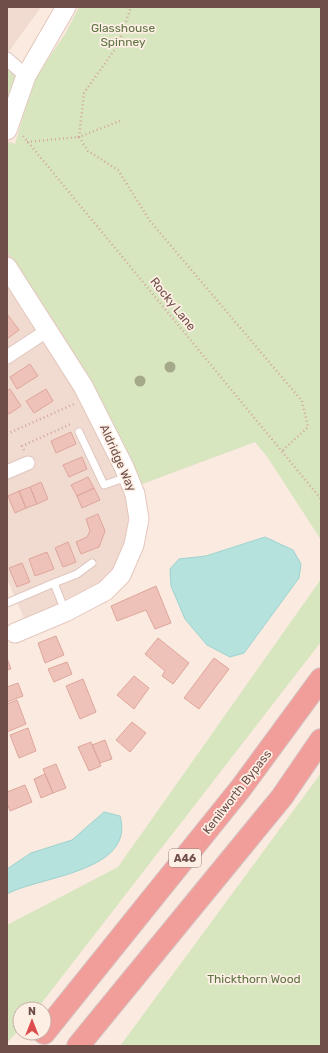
<svg xmlns="http://www.w3.org/2000/svg" width="328" height="1053" font-family="Rubik,sans-serif">
	<style>
		.residential { fill: #f1dacf }
		.green { fill: #d8e6c0 }
		.water { fill: #b6e2de; stroke: #9dd3cf }
		.building { fill: #eec2b9; stroke: #dfa69b }
		.lines { fill: none; stroke-linecap: round; stroke-linejoin: round }
		.lane-casing { stroke: #dfc7c0; stroke-width: 9 }
		.street-casing { stroke: #dfc7c0; stroke-width: 15 }
		.secondary-casing { stroke: #e4c7bd; stroke-width: 21 }
		.highway-casing { stroke: #d4cac8; stroke-width: 24 }
		.path { stroke: #d2a69d; stroke-width: 2.5; stroke-dasharray: 1 3; stroke-linecap: butt }
		.lane { stroke: #fff; stroke-width: 7 }
		.street { stroke: #fff; stroke-width: 13 }
		.secondary { stroke: #fff; stroke-width: 19 }
		.highway { stroke: #f19d9a; stroke-width: 22 }
		.tree { fill: #a4a989 }
		.labels { text-anchor: middle; stroke-width: 3.5; stroke-linejoin: round; paint-order: stroke }
		.shield { fill: #feefe5; stroke: #9a7e78; stroke-width: 1 }
		.shield-label { font-size: 11px; font-weight: bold; fill: #6f4e49 }
		.park-label { font-size: 12px; fill: #5d7442; stroke: #feefe5 }
		.street-label { font-size: 12px; fill: #6f4e49; stroke: #feefe5 }
	</style>
	<rect width="100%" height="100%" fill="#faeae0"/>
	<path class="residential" d="M7,7H41L7,54Z
		M7,141L15,144L217,392L255,442L142,484L144,529L132,572L106,603L30,632L7,579Z"/>
	<path class="green" d="M79,7H321V540L268,458L255,442L142,484L107,411L63,335L7,251V148L9,142L15,144L33,81L65,34Z
		M7,59L26,76L7,132Z
		M321,579V642L37,1009H20V1029L7,1043V925L118,867Z
		M321,773V1046H120Z"/>
	<path class="water" d="M265,537L293,550L301,564L299,578L244,653L230,657L207,645L185,619L171,586L170,569L179,559L206,556Z
		M104,812L120,816C136,872 40,876 7,894V869L31,853L72,840Z"/>
	<path class="building" d="M7,314L19,330L7,339Z
		M30,364L38,376L17,389L10,377Z
		M10,389L21,406L9,414L7,411V391Z
		M46,389L53,401L34,413L26,401Z
		M71,432L76,444L56,453L51,441Z
		M82,457L87,469L69,477L63,465Z
		M88,477L94,488L77,496L71,485Z
		M41,482L48,499L37,504L30,487Z
		M30,487L37,504L26,508L19,491Z
		M94,488L100,500L82,508L77,496Z
		M19,491L26,508L15,513L8,496Z
		M98,514L105,531L99,547L81,554L76,542L87,537L90,531L86,519Z
		M68,542L76,562L63,567L55,548Z
		M47,552L54,569L35,576L29,559Z
		M22,563L30,582L17,587L9,568Z
		M156,586L171,623L155,629L146,610L117,621L111,606Z
		M56,636L64,655L45,663L38,643Z
		M158,638L189,663L173,684L162,676L165,671L145,654Z
		M7,658L11,669L7,670Z
		M214,658L229,669L199,709L184,698Z
		M67,662L72,674L54,682L48,669Z
		M134,676L149,688L134,709L117,695Z
		M83,679L96,712L80,719L66,686Z
		M18,683L23,696L7,702V687Z
		M17,700L26,724L7,732V704Z
		M132,722L146,733L130,752L116,740Z
		M28,728L36,751L19,758L10,735Z
		M105,740L112,759L100,763L92,745Z
		M91,742L101,766L89,771L78,747Z
		M56,764L66,788L53,793L43,769Z
		M45,774L53,793L41,798L34,779Z
		M25,785L32,802L10,811L7,803V792Z"/>
	<g class="lines">
		<defs>
			<path id="lane" d="M79,432L104,485L127,477
				M54,583L77,574L92,563
				M7,603L54,583L65,611"/>
			<path id="street" d="M7,59L26,76
				M7,357L48,330
				M7,472L28,463"/>
			<path id="secondary" d="M7,130L26,76L66,7
				M7,267L83,386L124,467L135,494L139,519L134,545L121,575L105,591L65,612L15,633"/>
			<path id="highway" d="M44,1033L241,788L321,679
				M78,1046L282,797L321,740"/>
		</defs>
		<use href="#lane" class="lane-casing"/>
		<use href="#street" class="street-casing"/>
		<use href="#secondary" class="secondary-casing"/>
		<use href="#highway" class="highway-casing"/>
		<path class="path" d="M120,121L79,137L88,151L118,170L150,221L302,401L308,427L282,451
			M23,136L321,499
			M27,142L79,137L84,93L118,45L131,7
			M7,434L74,404
			M24,450L22,446L71,424"/>
		<use href="#lane" class="lane"/>
		<use href="#street" class="street"/>
		<use href="#secondary" class="secondary"/>
		<use href="#highway" class="highway"/>
	</g>
	<g class="tree">
		<circle cx="170" cy="367" r="5.5"/>
		<circle cx="140" cy="381" r="5.5"/>
	</g>
	<g class="labels">
		<rect class="shield" x="169" y="849" width="32" height="18" rx="3"/>
		<g class="shield-label">
			<text x="185" y="862">A46</text>
		</g>
		<g class="park-label">
			<text x="123" y="32">Glasshouse<tspan x="123" dy="14">Spinney</tspan></text>
			<text x="254" y="983">Thickthorn Wood</text>
		</g>
		<g class="street-label">
			<text transform="translate(173 304) rotate(51)" y="4">Rocky Lane</text>
			<text transform="translate(118 458) rotate(66)" y="4">Aldridge Way</text>
			<text transform="translate(237 792) rotate(-52)" y="4">Kenilworth Bypass</text>
		</g>
	</g>
	<rect width="328" height="1053" fill="none" stroke="#6f4e49" stroke-width="16"/>
	<g transform="translate(32 1021)"><circle r="19" fill="#feefe5" stroke="#c5afa7"/>
	<path d="M0-3L7 15L0 10L-7 15Z" fill="#dd4c4c"/>
	<text y="-6" font-size="11" font-weight="bold" text-anchor="middle" fill="#6f4e49">N</text>
	</g>
</svg>
